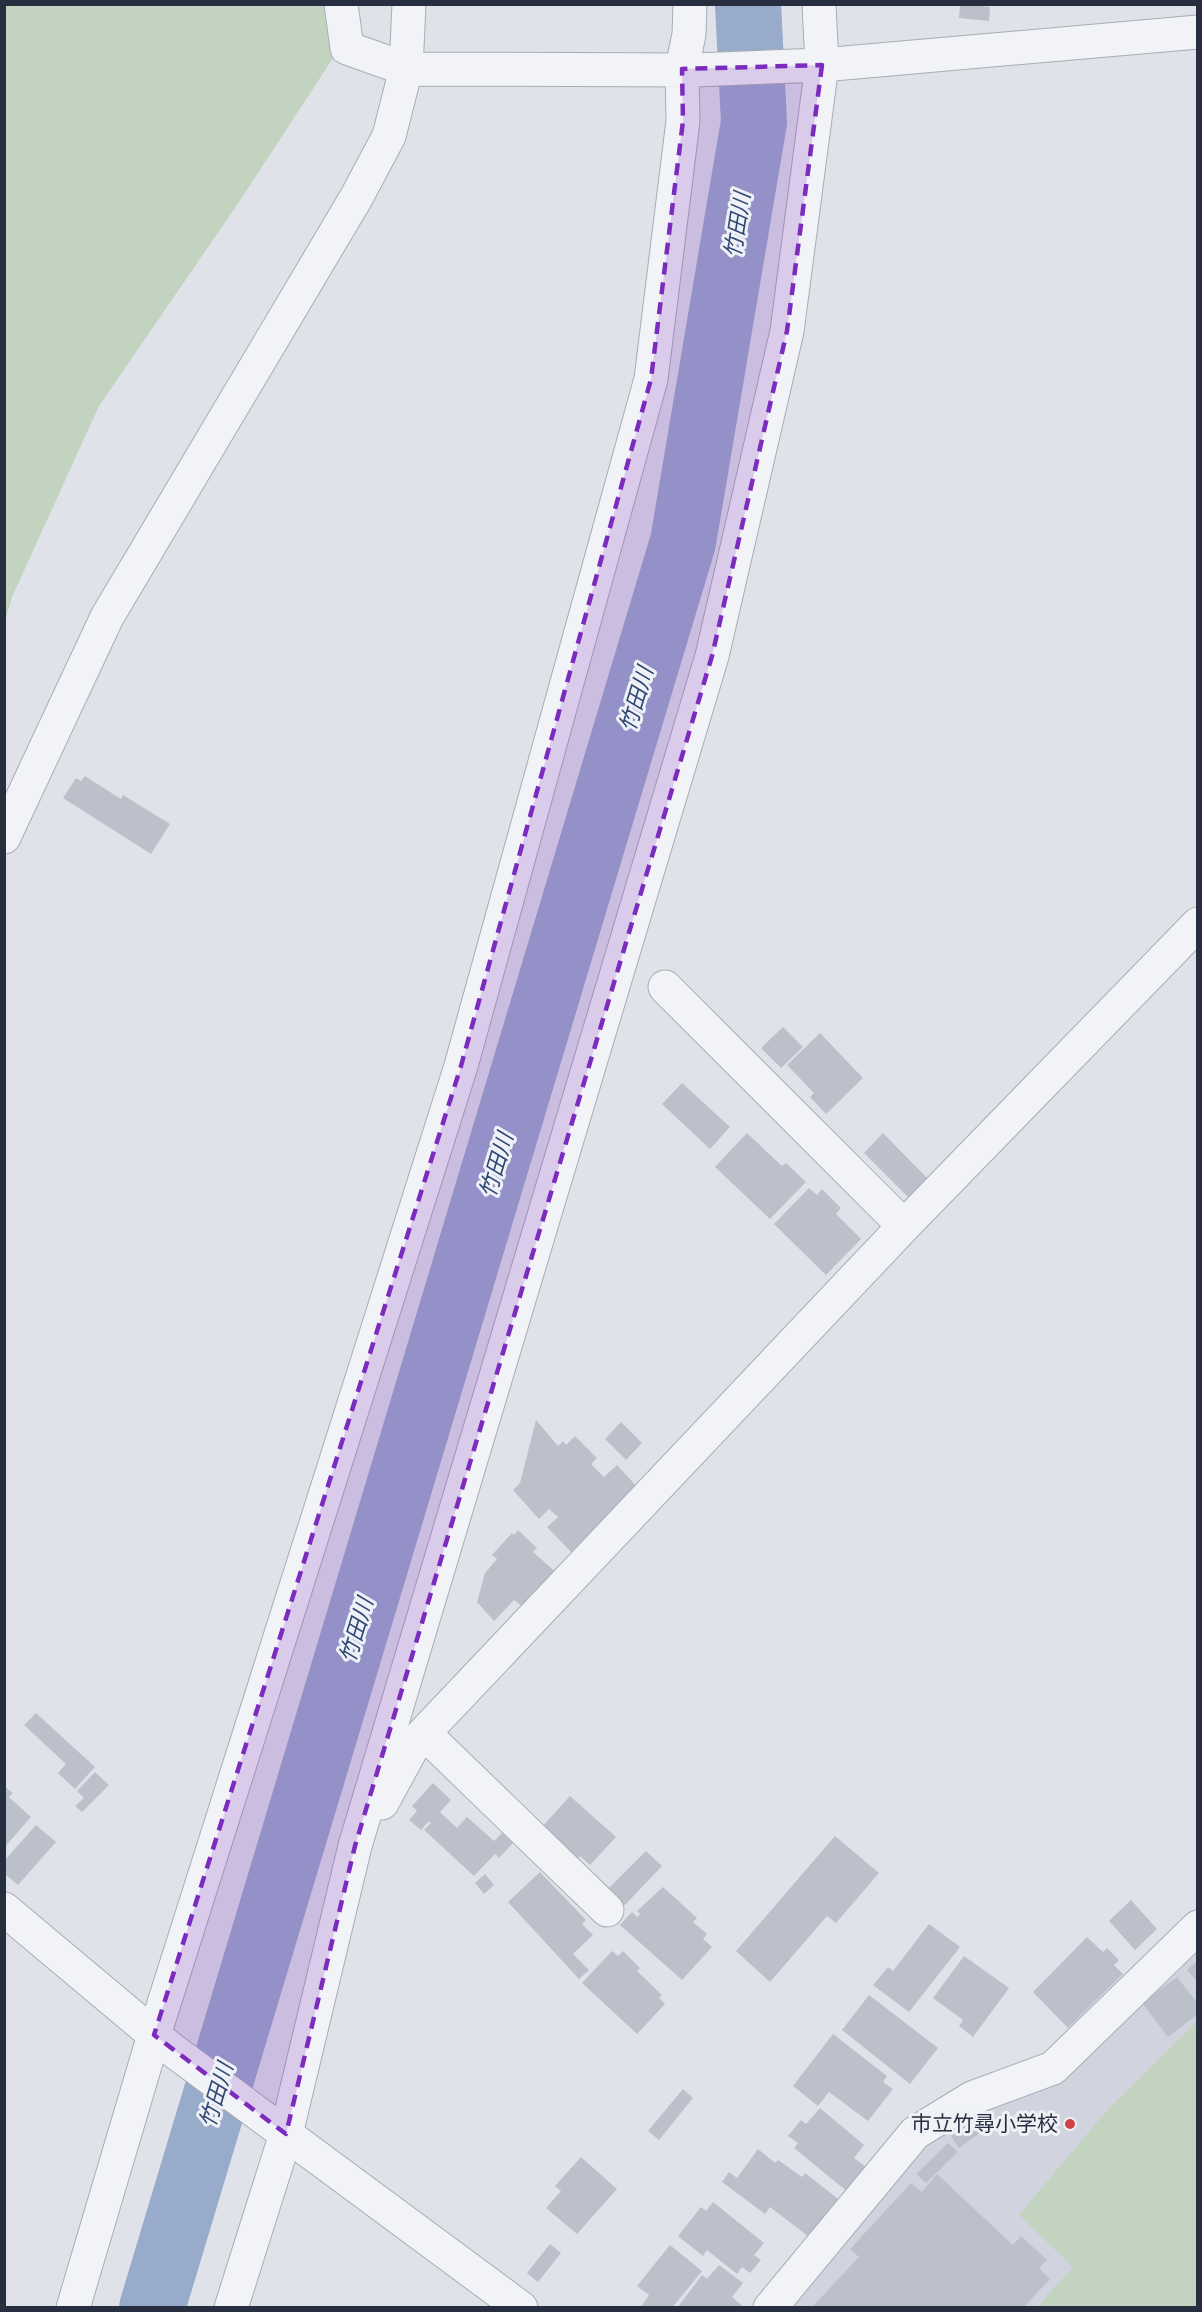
<svg xmlns="http://www.w3.org/2000/svg" width="1202" height="2312" font-family="Rubik,'Noto Sans JP',sans-serif">
	<style>
		.built { fill: #d1d4de }
		.green { fill: #c2d3c0 }
		.lines { fill: none; stroke-linecap: round; stroke-linejoin: round }
		.river { stroke: #99abca; stroke-width: 66 }
		.building { fill: #bcc0cb }
		.minor-casing { stroke: #a8acb6; stroke-width: 35 }
		.minor { stroke: #f2f3f7; stroke-width: 33 }
		.marked { fill: #7b2cbf; fill-opacity: 0.2; stroke: #7b2cbf; stroke-width: 4.5; stroke-dasharray: 12 8; stroke-linejoin: round }
		.poi-dot { fill: #d14046; stroke: #eef1f6; stroke-width: 2 }
		.labels { text-anchor: middle; stroke-width: 6; stroke-linejoin: round; paint-order: stroke }
		.poi-label { font-size: 21px; fill: #272e40; stroke: #eef1f6; text-anchor: end }
		.water-label { font-size: 22px; font-style: italic; fill: #304775; stroke: #eef1f6 }
	</style>
	<rect width="100%" height="100%" fill="#dfe2e9"/>
	<path class="built" d="M1197,1942V2307L788,2308L923,2138L1071,2068Z"/>
	<path class="green" d="M5,5H333L339,49L239,202L99,406L12,597L5,621Z
		M1197,2021V2307H1037L1073,2267L1019,2215L1108,2109Z"/>
	<g class="lines">
		<path class="river" d="M152,2308L683,542L754,122L748,4"/>
	</g>
	<path class="building" d="M960,4L990,7L989,21L959,18Z
		M85,776L121,799L123,795L170,824L151,854L63,798L76,778L81,781Z
		M783,1027L803,1047L781,1068L761,1048Z
		M820,1033L863,1078L826,1114L810,1097L814,1093L787,1065Z
		M682,1083L730,1127L710,1149L662,1104Z
		M747,1133L782,1166L786,1163L806,1182L770,1219L715,1167Z
		M883,1133L930,1181L911,1200L864,1153Z
		M809,1188L817,1195L822,1189L841,1208L836,1214L861,1239L826,1275L774,1224Z
		M536,1420L558,1446L563,1441L566,1445L575,1436L597,1458L591,1464L604,1477L617,1465L639,1489L572,1553L547,1527L558,1517L549,1509L539,1519L513,1490L520,1483Z
		M621,1422L642,1443L626,1460L605,1439Z
		M518,1530L537,1548L533,1552L557,1573L526,1609L514,1600L494,1621L477,1602L485,1573L497,1559L492,1555L512,1533L514,1535Z
		M36,1713L95,1767L75,1789L58,1773L66,1764L24,1725Z
		M95,1772L109,1785L82,1812L75,1806L84,1798L77,1791Z
		M433,1783L451,1800L440,1812L457,1828L467,1817L494,1841L502,1833L513,1843L499,1858L495,1854L474,1876L424,1830L431,1823L429,1821L421,1830L409,1820L417,1811L412,1806Z
		M4,1786L13,1793L9,1797L31,1817L4,1848Z
		M570,1796L616,1837L590,1865L580,1856L576,1861L541,1828Z
		M36,1825L56,1842L18,1885L4,1873V1861Z
		M835,1836L879,1873L836,1923L827,1916L770,1982L736,1951Z
		M646,1851L662,1866L625,1905L608,1889Z
		M540,1872L586,1920L582,1924L593,1935L573,1954L589,1970L579,1979L508,1902Z
		M485,1874L494,1885L484,1894L475,1883Z
		M663,1887L697,1918L693,1922L707,1934L703,1939L712,1947L682,1980L620,1925L632,1912L637,1917L640,1914L637,1911Z
		M1131,1900L1157,1929L1135,1950L1109,1921Z
		M929,1924L960,1947L909,2012L873,1985L888,1967L893,1971Z
		M1087,1937L1103,1952L1107,1948L1119,1960L1114,1965L1123,1974L1068,2028L1033,1992Z
		M612,1951L618,1956L623,1951L640,1968L637,1971L662,1995L659,1998L665,2004L637,2034L582,1983Z
		M964,1956L1009,1988L973,2037L959,2026L963,2020L933,1998Z
		M1198,1960V1982L1187,1970Z
		M1177,1977L1198,2004V2014L1168,2037L1142,2003Z
		M869,1995L938,2048L910,2084L842,2030Z
		M833,2034L887,2076L883,2082L893,2089L868,2121L829,2092L818,2106L793,2086Z
		M683,2089L693,2098L659,2140L648,2131Z
		M820,2108L864,2145L854,2158L869,2169L849,2193L794,2148L798,2143L788,2136L801,2120L806,2124Z
		M983,2113L991,2125L959,2148L951,2136Z
		M948,2143L958,2152L926,2183L916,2174Z
		M758,2149L775,2163L778,2160L802,2177L805,2173L842,2202L813,2240L770,2207L765,2214L722,2182L729,2172L737,2178Z
		M581,2157L617,2189L577,2234L546,2208L561,2191L555,2186Z
		M937,2174L1013,2245L1021,2236L1047,2260L1039,2268L1050,2279L1023,2308H811L859,2257L850,2249L911,2183L922,2192Z
		M713,2202L764,2243L754,2255L761,2260L750,2273L742,2267L737,2274L707,2250L703,2256L678,2236L701,2207L706,2211Z
		M550,2244L561,2253L538,2282L527,2273Z
		M670,2245L702,2271L672,2308H640L649,2295L637,2286Z
		M719,2265L743,2283L732,2297L745,2308H677L702,2275L707,2279Z"/>
	<g class="lines">
		<defs>
			<path id="minor" d="M341,4L347,48L406,69L695,70L822,65L1198,32
				M4,837L107,617L356,198L389,136L406,69L409,4
				M665,987L904,1226
				M382,1803L413,1746L424,1733
				M4,1909L171,2049L521,2308
				M607,1910L424,1733L904,1226L1198,924
				M73,2308L154,2035L461,1066L651,379L683,121L682,69L689,34L690,4
				M231,2308L286,2134L355,1846L712,656L787,331L822,65L819,4
				M770,2308L915,2133L972,2098L1053,2068L1198,1927"/>
		</defs>
		<use href="#minor" class="minor-casing"/>
		<use href="#minor" class="minor"/>
	</g>
	<path class="marked" d="M822,65L787,331L712,656L355,1846L286,2134L154,2035L461,1066L651,379L683,121L682,69Z"/>
	<circle class="poi-dot" cx="1070" cy="2124" r="6"/>
	<g class="labels">
		<g class="poi-label">
			<text x="1058" y="2131">市立竹尋小学校</text>
		</g>
		<g class="water-label">
			<text transform="translate(737 225) rotate(-81)" y="8">竹田川</text>
			<text transform="translate(636 699) rotate(-73)" y="8">竹田川</text>
			<text transform="translate(496 1165) rotate(-73)" y="8">竹田川</text>
			<text transform="translate(356 1630) rotate(-73)" y="8">竹田川</text>
			<text transform="translate(216 2095) rotate(-73)" y="8">竹田川</text>
		</g>
	</g>
	<rect width="1202" height="2312" fill="none" stroke="#272e40" stroke-width="12"/>
</svg>
